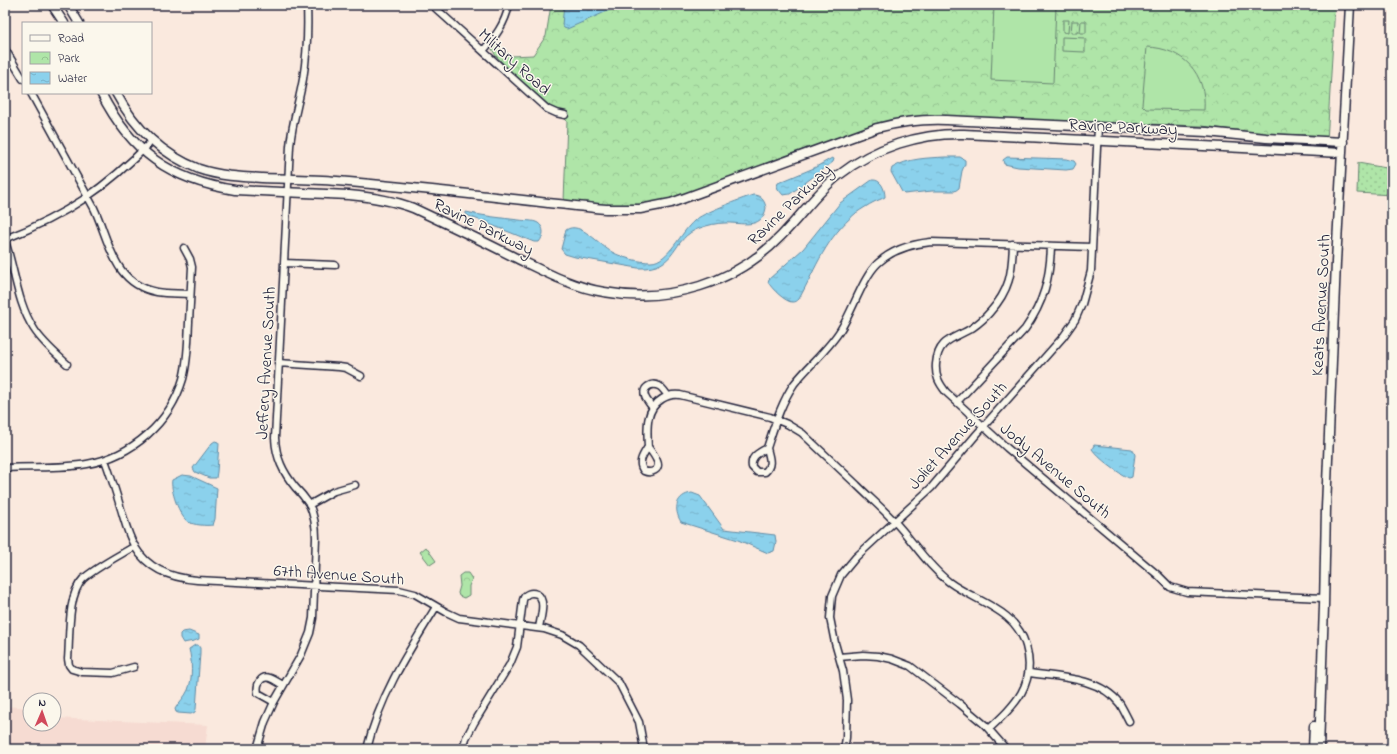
<svg xmlns="http://www.w3.org/2000/svg" width="1397" height="754" font-family="'Indie Flower',sans-serif">
	<style>
		.built { fill: #f6dbd2 }
		.grass { fill: url(#grass-dots); stroke: #688472 }
		.park { fill: url(#park-crowns); stroke: #688472 }
		.pitch { fill: #afe5a8; stroke: #688472 }
		.water { fill: url(#water-ripples); stroke: #618ba5 }
		.lines { fill: none; stroke-linecap: round; stroke-linejoin: round }
		.street-casing { stroke: #22223b; stroke-width: 9 }
		.secondary-casing { stroke: #22223b; stroke-width: 11 }
		.street { stroke: #fbf7ec; stroke-width: 6 }
		.secondary { stroke: #fbf7ec; stroke-width: 8 }
		.labels { text-anchor: middle; stroke-width: 3; stroke-linejoin: round; paint-order: stroke }
		.street-label { font-size: 17px; fill: #22223b; stroke: #fbf7ec }
	</style>
	<defs>
		<pattern id="grass-dots" width="8" height="8" patternUnits="userSpaceOnUse"><rect width="8" height="8" fill="#afe5a8"/><path d="M2 2h.1M6 6h.1" fill="none" stroke="#96c492" stroke-width="1.8" stroke-linecap="round"/></pattern>
		<pattern id="park-crowns" width="20" height="18" patternUnits="userSpaceOnUse"><rect width="20" height="18" fill="#afe5a8"/><path d="M2 6a3 3 0 1 1 6 0M12 15a3 3 0 1 1 6 0" fill="none" stroke="#96c492"/></pattern>
		<pattern id="water-ripples" width="26" height="14" patternUnits="userSpaceOnUse"><rect width="26" height="14" fill="#8bd1ec"/><path d="M2 4q2-2 4 0t4 0M15 11q2-2 4 0t4 0" fill="none" stroke="#78b3cb"/></pattern>
	</defs>
	<rect width="100%" height="100%" fill="#fae9de"/>
	<filter id="ink" filterUnits="userSpaceOnUse"><feTurbulence type="fractalNoise" baseFrequency=".025" numOctaves="2"/><feDisplacementMap in="SourceGraphic" scale="8" xChannelSelector="R" yChannelSelector="G"/><feConvolveMatrix kernelMatrix="1 2 1 2 8 2 1 2 1" color-interpolation-filters="sRGB"/></filter>
	<g filter="url(#ink)">
		<path class="built" d="M5,706L30,708V724H54V718L208,725L205,749H5Z"/>
		<path class="grass" d="M1358,163L1392,169V195L1357,193Z"/>
		<path class="park" d="M551,5H1335L1327,142L1315,135L1266,134L1202,126L980,118L912,117L673,198L642,205L609,206L564,201L567,121L513,73L496,56L492,49L495,43L511,56L533,55L546,36Z
			M463,573H468L472,579L469,586V595L464,598L459,596L458,593L460,586L459,576Z"/>
		<path class="pitch" d="M994,5H1056L1053,83L991,80Z
			M1063,20H1069L1068,33L1063,32Z
			M1072,21H1078L1077,33H1071Z
			M1081,21H1086V33H1080Z
			M1062,37L1085,38V52L1062,51Z
			M1147,47C1183,48 1207,74 1204,110L1146,109L1142,105Z
			M426,547L436,561L430,565L420,552Z"/>
		<path class="water" d="M564,5H621L567,29L564,28L562,25Z
			M945,157H960L965,160V164L962,171L959,188L955,191H932L904,194L902,192L891,172L892,168C908,158 928,158 945,157Z
			M1007,157L1067,159L1074,161L1076,164L1073,169L1066,170L1018,167L1004,164L1003,160Z
			M832,158L834,159L833,162L790,194L783,195L778,189L777,186L778,183L814,168Z
			M872,180C881,179 885,189 885,197C882,199 878,200 874,202C868,205 862,209 856,213C825,239 817,266 799,299C797,301 796,302 793,302C786,303 771,288 768,282L769,279L803,249L840,203Z
			M753,195C761,195 765,201 766,208C762,231 740,222 725,223C717,223 708,225 700,228C670,238 679,270 638,268L575,257L565,254L561,249L566,230C580,220 600,246 612,252C623,258 639,262 651,262C668,262 681,232 694,221C702,213 741,199 753,195Z
			M466,212C483,216 501,218 519,220C525,221 533,220 538,223C545,228 544,236 539,242H534L469,216L466,214Z
			M215,441L218,442L219,444L217,472L216,478H209L195,472L193,468L212,443Z
			M1094,445L1132,449L1134,452L1135,455L1132,477L1129,478C1119,474 1098,458 1092,449Z
			M182,475L191,476L217,488L215,519L213,525C206,526 194,525 188,522C179,516 170,489 172,480Z
			M692,493L700,496L724,529L775,535L776,542L774,551L768,553L738,540L681,522C673,509 676,495 692,493Z
			M189,631L199,635V639L194,641L183,643L180,638V634L182,632Z
			M195,645H198L200,648V653L196,709L195,712L191,714L178,713L176,712L175,709C179,702 185,697 188,690C193,678 192,661 189,649Z"/>
		<g class="lines">
			<defs>
				<path id="street" d="M432,5L547,109L556,113L565,115
					M5,49L23,79
					M483,51C495,37 505,24 509,5
					M31,93L94,208C110,242 113,284 157,292C168,294 179,293 190,294
					M5,239C67,215 106,188 152,141
					M5,241C15,270 17,303 34,329C42,342 55,353 67,364
					M1013,244C1012,273 1010,290 990,312C985,318 979,323 972,328C954,339 938,339 936,364C935,376 939,383 946,392L1007,448L1159,576L1170,587L1187,592L1324,598
					M284,263L335,265
					M278,363L339,367L346,368L361,376
					M957,402L1025,329C1044,302 1050,278 1051,246
					M652,407C650,404 646,400 645,396C642,388 651,382 659,386C663,388 665,392 668,396
					M648,447C647,429 645,409 662,399C668,395 673,394 680,395L770,417L787,424L802,433C820,450 839,468 857,485C869,497 882,508 894,521C913,541 927,565 949,582C976,602 1016,609 1026,646C1037,684 1015,705 989,729
					M648,447C651,451 655,456 657,461C661,470 651,474 644,471C637,463 643,455 648,447Z
					M767,448C774,427 781,403 794,384C809,365 829,349 841,329C853,310 863,277 878,263C893,249 911,244 931,242L1092,247
					M767,448C769,457 773,465 765,472H757L752,467C750,456 759,453 767,448Z
					M105,460C111,476 116,493 121,509C125,522 128,535 135,547C148,569 172,578 197,580L399,590L415,594L446,612L459,618L544,629L562,635L579,645L619,683L639,722L644,749
					M5,468C32,466 60,469 87,464C132,456 170,423 183,379C188,361 188,341 189,322C190,304 191,285 192,267L190,259L184,248
					M309,505L334,491L355,485
					M839,657L863,655L878,656L892,659L910,666L960,704L985,725L1006,749
					M134,667L113,673L82,672L72,669L69,665L68,659C70,637 67,595 83,579C95,568 120,555 135,546
					M1029,673C1058,677 1100,677 1120,704C1123,709 1126,715 1129,721
					M274,702L258,693C256,684 261,675 270,678C275,680 279,683 283,685
					M257,749L265,722L274,702L301,655L310,633L313,618L316,538C316,526 314,515 309,504C305,498 300,492 295,487C283,472 276,458 275,438L290,146C292,123 299,102 303,79C307,55 308,30 307,5
					M367,749C379,697 408,652 436,607
					M463,749L466,738L474,723L510,664L517,647L523,600C525,593 531,592 537,594C547,600 540,619 539,628
					M844,749L846,738L847,700L843,671L835,643L830,618L832,596L841,575L856,557L931,488L976,435L1063,337L1075,320L1082,304L1091,271L1098,127"/>
				<path id="secondary" d="M52,5L64,23
					M68,5L79,23
					M101,93C131,152 170,180 235,190L349,195C371,197 392,200 413,208C447,224 481,240 514,257C543,271 572,287 604,292C668,304 736,283 781,236C801,216 817,192 839,175C875,147 920,133 964,134L1342,153
					M116,93C135,129 161,154 199,169C219,176 241,177 262,178C287,179 312,179 337,181C427,188 516,200 606,209H640L671,203L877,128C900,122 922,119 946,120L1207,132L1266,138L1343,142
					M1313,749L1314,726
					M1319,749L1324,606L1326,508L1336,262L1350,5"/>
			</defs>
			<use href="#street" class="street-casing"/>
			<use href="#secondary" class="secondary-casing"/>
			<use href="#street" class="street"/>
			<use href="#secondary" class="secondary"/>
		</g>
	</g>
	<g class="labels">
		<g class="street-label">
			<text transform="translate(515 61) rotate(42)" y="6">Military Road</text>
			<text transform="translate(1123 126) rotate(3)" y="6">Ravine Parkway</text>
			<text transform="translate(789 204) rotate(-44)" y="6">Ravine Parkway</text>
			<text transform="translate(484 226) rotate(26)" y="6">Ravine Parkway</text>
			<text transform="translate(1320 305) rotate(-87)" y="6">Keats Avenue South</text>
			<text transform="translate(265 363) rotate(-87)" y="6">Jeffery Avenue South</text>
			<text transform="translate(957 435) rotate(-48)" y="6">Joliet Avenue South</text>
			<text transform="translate(1056 470) rotate(40)" y="6">Jody Avenue South</text>
			<text transform="translate(339 574) rotate(4)" y="6">67th Avenue South</text>
		</g>
	</g>
	<rect width="1397" height="754" fill="none" stroke="#fbf7ec" stroke-width="20"/>
	<rect x="10" y="10" width="1377" height="734" fill="none" stroke="#22223b" stroke-width="1.5" filter="url(#ink)"/>
	<rect x="22" y="22" width="130" height="72" fill="#fbf7ec" stroke="#a4a2a5"/>
	<rect x="30" y="35" width="20" height="6" fill="#fbf7ec" stroke="#a4a2a5"/>
	<text x="58" y="42" font-size="12" fill="#22223b">Road</text>
	<rect x="30" y="52" width="20" height="12" fill="url(#park-crowns)" stroke="#a4a2a5"/>
	<text x="58" y="62" font-size="12" fill="#22223b">Park</text>
	<rect x="30" y="72" width="20" height="12" fill="url(#water-ripples)" stroke="#a4a2a5"/>
	<text x="58" y="82" font-size="12" fill="#22223b">Water</text>
	<g transform="translate(42 712) rotate(2)"><circle r="19" fill="#fbf7ec" stroke="#a4a2a5"/>
	<path d="M0-3L7 15L0 10L-7 15Z" fill="#d1495b"/>
	<text y="-6" font-size="11" font-weight="bold" text-anchor="middle" fill="#22223b">N</text>
	</g>
</svg>
